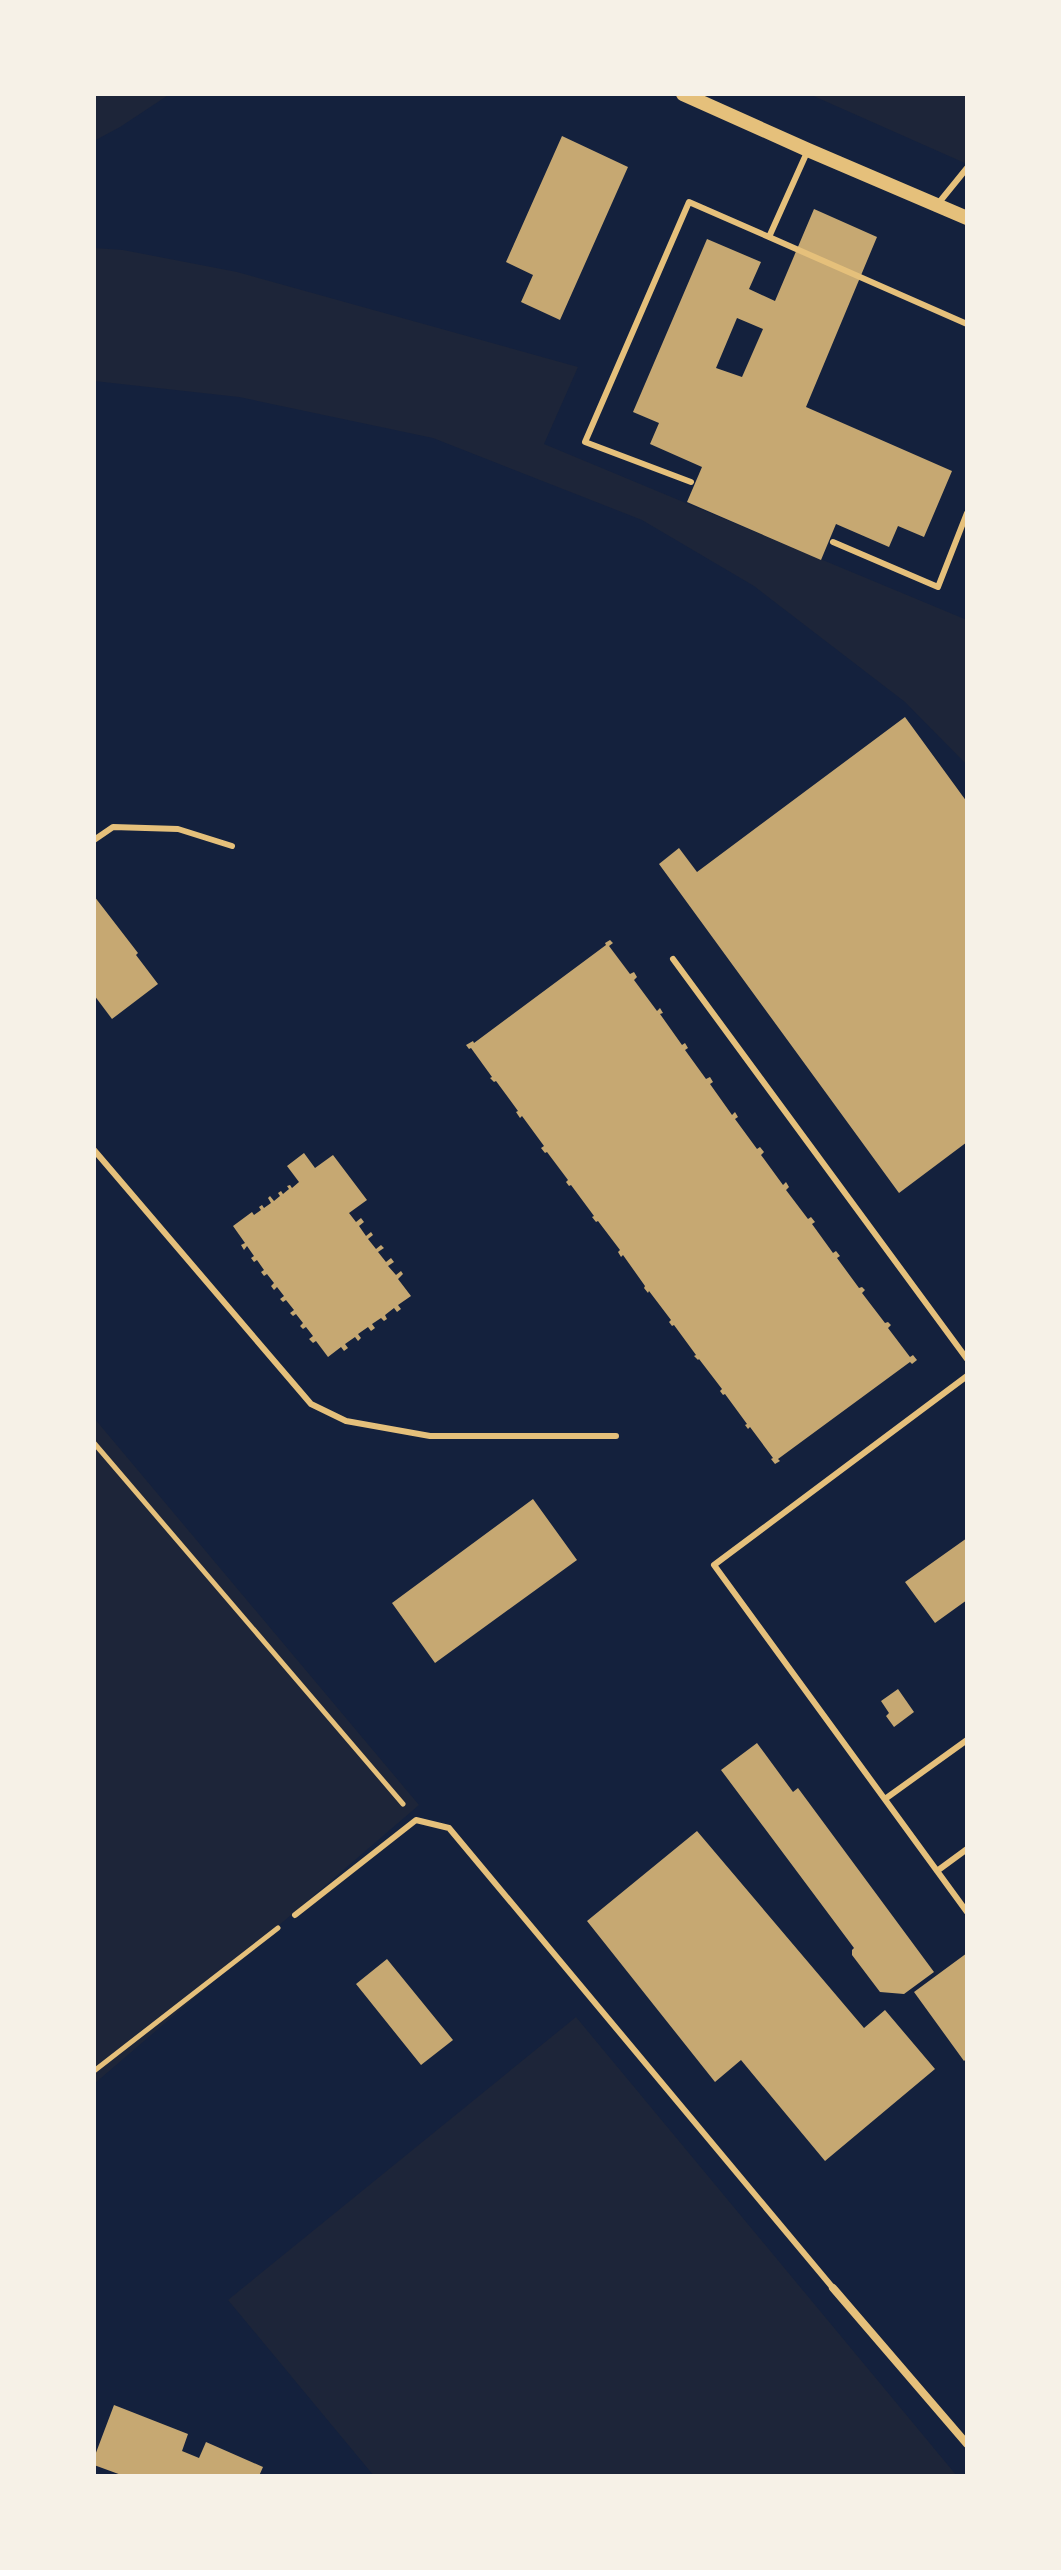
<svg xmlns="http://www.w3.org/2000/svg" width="1061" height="2570" font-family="Roboto,sans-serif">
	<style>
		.green { fill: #1d2539 }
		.building { fill: #c6a872; fill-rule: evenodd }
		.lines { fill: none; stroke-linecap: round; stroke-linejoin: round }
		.path { stroke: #e5c07b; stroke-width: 5 }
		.service { stroke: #e5c07b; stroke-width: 6 }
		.minor { stroke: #e5c07b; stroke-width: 8 }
		.tertiary { stroke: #e5c07b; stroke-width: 14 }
	</style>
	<rect width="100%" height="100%" fill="#14213d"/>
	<path class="green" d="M94,94H170L120,127L94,141Z
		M809,94H967V164Z
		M94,248L123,250L237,272L578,367L544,444L967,620V765L905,702L754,586L642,520L433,438L239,397L94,381Z
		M94,1418L419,1805L94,2084Z
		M576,2017L957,2476H374L228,2300Z"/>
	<path class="building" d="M562,136L628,167L560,320L521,302L533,275L506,262Z
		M814,209L877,237L806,407L952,471L924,537L898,526L889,547L836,524L821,560L687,502L702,467L650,444L659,423L633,412L707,239L761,262L749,289L775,301ZM737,318L763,329L742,377L716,368Z
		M905,717L967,802V1142L899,1193L659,864L679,848L697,872Z
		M94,896L138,953L136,955L158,984L112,1019L94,995Z
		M610,940L613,943L609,946L630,974L634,972L637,977L634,980L657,1011L660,1008L663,1013L660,1014L682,1045L685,1043L688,1048L685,1050L706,1079L710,1077L713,1082L710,1084L732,1115L735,1112L738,1117L735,1119L757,1149L760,1147L764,1152L761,1155L783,1185L786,1182L789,1187L786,1190L808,1219L811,1217L815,1222L812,1224L833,1253L836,1251L840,1256L837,1258L859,1288L862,1287L865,1290L862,1293L885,1323L888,1322L891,1325L888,1328L910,1357L913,1355L917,1360L912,1364L910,1362L778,1459L780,1461L775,1464L771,1459L773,1458L750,1427L748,1429L745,1425L747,1424L725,1394L723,1395L720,1391L722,1389L699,1359L698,1360L694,1356L696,1355L674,1325L672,1326L669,1322L671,1320L649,1291L648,1293L644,1288L645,1286L623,1255L621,1257L618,1252L620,1250L598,1221L596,1222L592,1217L594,1216L571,1185L569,1186L566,1182L568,1180L547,1152L545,1153L541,1148L544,1146L522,1116L520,1118L516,1112L518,1111L496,1081L494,1082L490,1078L492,1077L471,1048L469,1049L466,1045L473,1041L474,1043L606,945L605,943Z
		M304,1153L315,1168L333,1155L367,1200L349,1213L356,1222L361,1218L364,1222L359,1226L366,1236L371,1232L373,1235L368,1239L376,1249L381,1245L384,1248L378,1252L386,1262L391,1258L394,1262L388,1266L396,1275L401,1271L403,1274L398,1279L411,1296L398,1305L401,1309L397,1312L394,1308L385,1315L387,1319L384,1321L381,1318L372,1324L375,1328L371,1331L368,1327L358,1334L361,1338L358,1341L355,1337L345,1344L348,1348L344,1351L341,1347L328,1357L316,1341L313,1343L309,1339L313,1336L306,1327L303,1329L300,1326L303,1323L296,1314L293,1316L290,1313L294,1310L286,1300L283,1302L280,1299L284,1296L277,1287L274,1290L271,1286L274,1283L267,1274L264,1276L261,1272L264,1270L257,1260L254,1262L251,1258L254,1256L247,1246L244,1250L241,1245L245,1243L233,1226L252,1212L254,1215L261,1210L259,1207L262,1205L264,1208L271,1203L268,1198L270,1196L274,1201L280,1196L278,1193L281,1191L283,1194L289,1189L287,1186L290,1185L292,1188L299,1182L287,1166Z
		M533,1499L577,1560L435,1663L392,1603Z
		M967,1538V1600L935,1623L905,1582Z
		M898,1689L914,1712L894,1727L886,1716L889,1713L881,1701Z
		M757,1743L793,1792L798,1788L934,1972L904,1994L880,1992L852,1955V1950L854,1948L721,1770Z
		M697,1831L864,2028L885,2010L935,2069L825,2161L741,2060L715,2082L587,1921Z
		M967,1953V2058L964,2061L914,1992Z
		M387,1959L453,2040L421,2065L356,1984Z
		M114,2405L188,2434L182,2451L199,2458L206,2442L263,2467L259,2476H124L94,2465V2458Z"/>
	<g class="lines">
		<path class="path" d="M94,1443L403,1804
			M94,2071L278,1928"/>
		<path class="service" d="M808,150L769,237L967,324
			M937,205L967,168
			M691,482L585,442L689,202L769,237
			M833,542L938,587L967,513
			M94,840L113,827L178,829L232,846
			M673,959L967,1359
			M94,1150L311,1404L346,1421L430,1436H616
			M967,1376L714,1565L967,1912
			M885,1799L967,1740
			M937,1871L967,1849
			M295,1915L416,1820L449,1828L833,2288"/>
		<path class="minor" d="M833,2288L967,2444"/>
		<path class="tertiary" d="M683,94L808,150L967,218"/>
	</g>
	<rect width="1061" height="2570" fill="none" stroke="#f6f1e7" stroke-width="192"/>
</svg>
